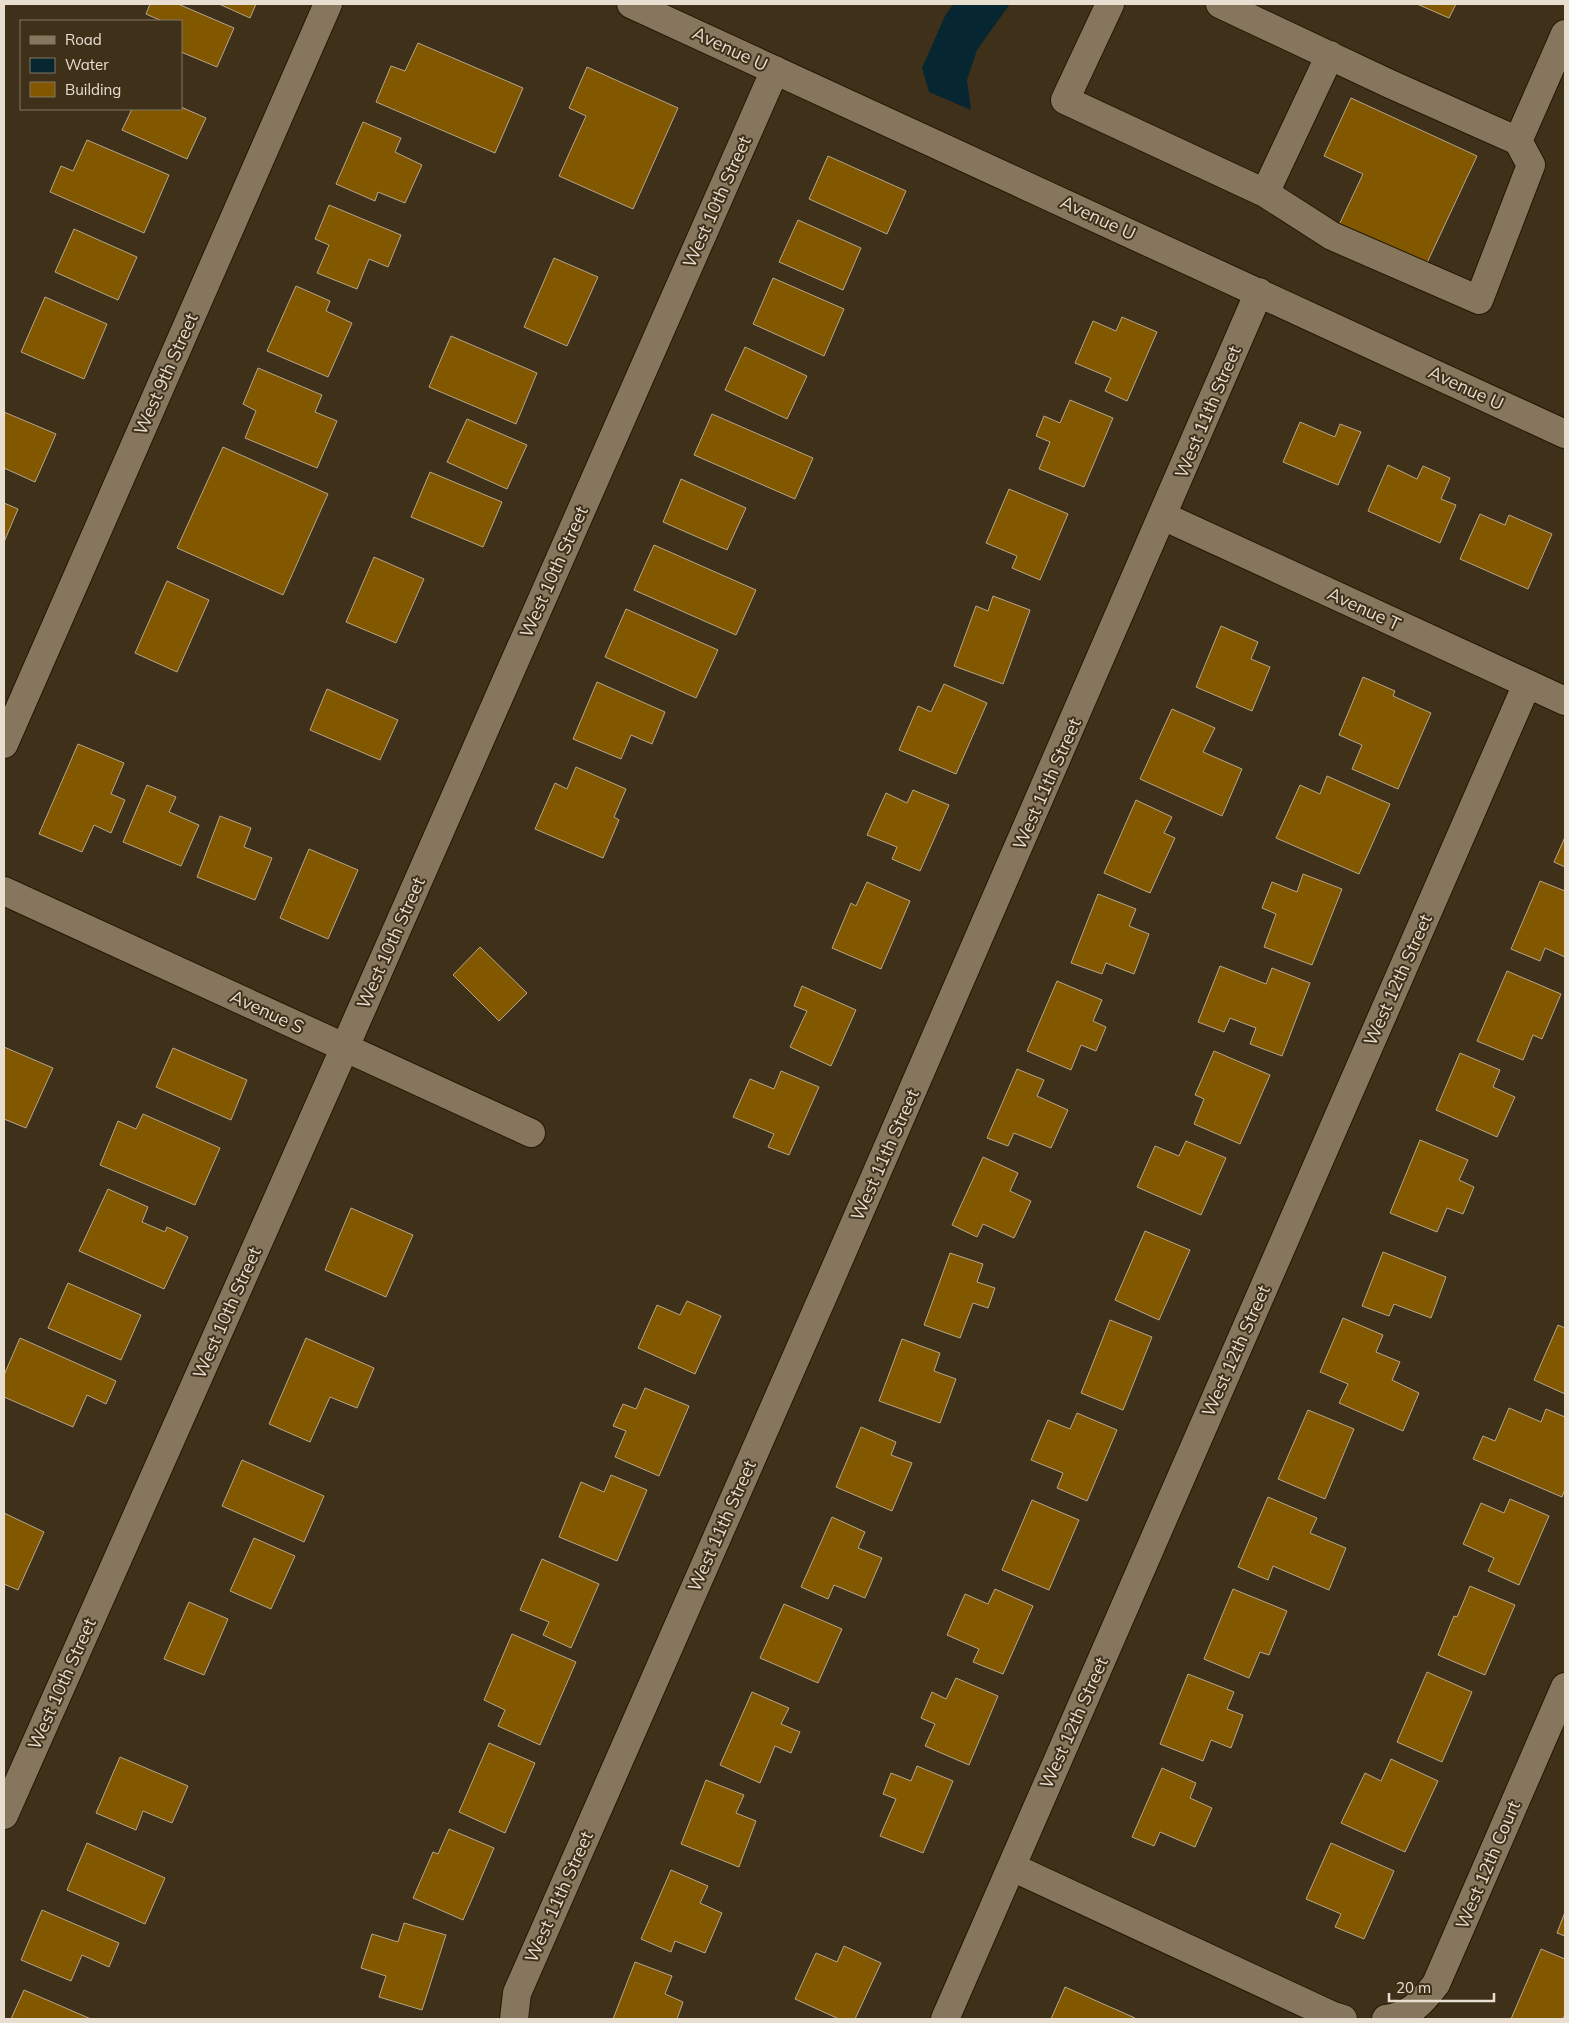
<svg xmlns="http://www.w3.org/2000/svg" width="1569" height="2023" font-family="Mulish,sans-serif">
	<style>
		.water { fill: #062631 }
		.building { fill: #815800; stroke: #b7a58c }
		.lines { fill: none; stroke-linecap: round; stroke-linejoin: round }
		.minor-casing { stroke: #251803; stroke-width: 30 }
		.minor { stroke: #86765e; stroke-width: 28 }
		.labels { text-anchor: middle; stroke-width: 4; stroke-linejoin: round; paint-order: stroke }
		.street-label { font-size: 18px; fill: #e8dfd1; stroke: #3f301a }
	</style>
	<rect width="100%" height="100%" fill="#3f301a"/>
	<path class="water" d="M953,4H1010L977,50L967,80L971,110L929,92L922,68L945,16Z"/>
	<path class="building" d="M150,4H178L234,28L217,67L181,52V21H162L146,14Z
		M219,4H256L250,18Z
		M1417,4H1456L1449,18Z
		M418,43L523,88L495,153L376,102L391,66L405,71Z
		M587,67L678,108L633,209L559,176L586,116L569,108Z
		M1351,98L1477,156L1426,265L1339,225L1363,174L1324,156Z
		M181,107L206,118L187,159L122,130L132,109H181Z
		M363,122L401,138L395,152L422,165L405,203L378,192L375,201L336,184Z
		M87,140L169,175L144,233L50,192L61,166L73,171Z
		M828,156L906,191L887,234L809,199Z
		M329,205L401,235L388,267L369,259L357,289L317,273L329,245L315,239Z
		M798,220L861,248L843,290L779,262Z
		M74,229L137,257L118,300L55,272Z
		M554,258L598,277L567,346L524,327Z
		M773,278L844,309L824,356L753,324Z
		M296,286L330,301L326,311L352,323L328,377L267,351Z
		M45,297L107,324L84,379L21,352Z
		M1122,317L1157,332L1127,401L1105,391L1111,378L1075,363L1093,321L1116,331Z
		M451,336L537,373L516,424L429,387Z
		M745,347L807,376L787,419L725,390Z
		M258,368L322,395L315,412L337,421L317,468L245,438L256,411L243,404Z
		M1070,400L1113,418L1084,487L1039,469L1050,442L1036,436L1044,416L1060,423Z
		M4,412L56,434L35,482L4,468Z
		M712,414L813,458L795,499L694,455Z
		M467,419L527,445L507,489L447,462Z
		M1300,422L1335,437L1340,424L1361,432L1338,485L1283,462Z
		M223,447L328,494L283,595L177,548Z
		M1388,465L1417,479L1423,466L1450,478L1441,499L1456,505L1440,543L1368,511Z
		M430,472L502,502L483,547L411,517Z
		M681,479L746,508L727,550L663,522Z
		M1009,489L1068,514L1040,580L1012,568L1017,556L986,543Z
		M4,503L18,509L4,542Z
		M1480,514L1505,525L1509,515L1552,534L1528,589L1460,559Z
		M654,545L756,590L736,635L634,590Z
		M374,557L424,579L396,643L346,622Z
		M167,581L209,600L177,672L135,653Z
		M993,596L1030,610L1003,684L954,666L976,606L988,611Z
		M626,609L718,650L696,698L605,657Z
		M1221,626L1258,642L1251,659L1270,667L1252,711L1196,687Z
		M1363,677L1395,691L1393,696L1431,713L1398,789L1352,769L1362,745L1339,735Z
		M597,682L665,712L652,744L631,735L621,759L573,739Z
		M944,684L987,703L956,774L899,750L918,706L931,712Z
		M327,689L398,720L380,760L310,730Z
		M1172,709L1215,728L1203,752L1242,769L1222,816L1140,779Z
		M78,744L124,763L111,794L125,800L111,833L94,825L82,852L39,834Z
		M576,767L626,789L614,817L619,820L603,858L535,829L555,783L567,789Z
		M1327,776L1390,804L1359,874L1276,838L1300,785L1320,794Z
		M147,785L176,797L169,812L199,825L181,866L123,842Z
		M913,790L949,805L920,871L892,859L897,847L867,835L886,793L907,803Z
		M1136,800L1172,817L1164,833L1175,838L1150,893L1104,873Z
		M220,816L251,828L244,847L272,858L255,900L197,877Z
		M1565,837V867L1554,862Z
		M309,849L358,870L328,939L280,918Z
		M1303,874L1342,889L1312,965L1264,947L1276,914L1262,908L1272,882L1297,892Z
		M1540,881L1565,891V957L1545,948L1540,961L1511,949Z
		M867,882L910,901L881,969L832,948L851,903L856,906Z
		M1098,894L1136,909L1129,926L1149,934L1134,974L1106,963L1102,974L1071,963Z
		M480,947L527,993L499,1021L453,975Z
		M1220,966L1266,984L1272,968L1310,983L1282,1056L1250,1044L1256,1028L1230,1018L1224,1032L1198,1022Z
		M1507,971L1561,994L1542,1039L1533,1035L1523,1060L1477,1041Z
		M1057,981L1102,1000L1093,1021L1106,1027L1096,1051L1081,1045L1071,1070L1027,1051Z
		M802,986L856,1010L831,1066L790,1047L807,1011L794,1006Z
		M4,1047L53,1068L26,1128L4,1119Z
		M173,1048L247,1080L231,1120L156,1087Z
		M1214,1051L1270,1075L1240,1144L1194,1124L1204,1099L1195,1095Z
		M1460,1053L1500,1070L1493,1087L1515,1097L1497,1137L1436,1110Z
		M1017,1069L1044,1080L1037,1096L1068,1110L1051,1148L1014,1133L1008,1146L987,1138Z
		M781,1071L819,1087L789,1155L768,1147L774,1134L733,1117L750,1079L774,1089Z
		M143,1114L220,1148L195,1205L100,1165L118,1121L136,1129Z
		M1420,1140L1468,1160L1459,1180L1474,1187L1463,1214L1447,1208L1437,1232L1390,1213Z
		M1186,1141L1226,1158L1201,1215L1137,1187L1155,1146L1179,1156Z
		M983,1157L1018,1173L1010,1191L1031,1201L1014,1238L983,1224L977,1237L952,1225Z
		M108,1189L148,1207L142,1222L165,1232L167,1227L188,1237L164,1289L79,1251Z
		M351,1208L413,1235L386,1297L325,1270Z
		M1145,1231L1190,1250L1159,1320L1115,1300Z
		M1383,1252L1446,1277L1431,1318L1394,1304L1389,1316L1362,1306Z
		M950,1253L983,1264L977,1282L995,1288L988,1308L973,1303L960,1338L924,1325Z
		M68,1283L141,1315L121,1360L48,1328Z
		M687,1301L721,1316L695,1374L638,1348L657,1305L680,1315Z
		M1343,1318L1383,1335L1376,1352L1400,1362L1392,1380L1419,1393L1403,1431L1339,1403L1348,1384L1320,1372Z
		M1110,1320L1152,1337L1123,1410L1081,1393Z
		M1558,1325L1565,1328V1394L1534,1380Z
		M20,1338L116,1381L106,1404L87,1395L73,1427L4,1397V1375Z
		M306,1338L374,1368L357,1408L330,1397L310,1442L269,1424Z
		M902,1339L940,1353L934,1371L956,1379L940,1423L879,1401Z
		M645,1388L689,1406L659,1476L615,1457L626,1431L613,1426L623,1404L636,1409Z
		M1509,1408L1541,1422L1546,1409L1565,1417V1489L1562,1497L1473,1459L1483,1436L1495,1441Z
		M1308,1410L1354,1429L1325,1499L1278,1479Z
		M1077,1413L1117,1430L1087,1501L1057,1488L1063,1473L1031,1460L1048,1420L1070,1429Z
		M861,1427L896,1442L891,1455L912,1463L892,1511L836,1487Z
		M242,1460L324,1496L304,1542L222,1506Z
		M611,1475L647,1490L617,1561L559,1537L581,1482L604,1492Z
		M1268,1497L1317,1518L1310,1533L1346,1548L1329,1590L1273,1566L1268,1580L1238,1567Z
		M1510,1499L1549,1516L1519,1585L1488,1571L1494,1558L1463,1544L1481,1503L1504,1513Z
		M1032,1500L1079,1520L1049,1590L1002,1570Z
		M4,1513L44,1532L18,1590L4,1584Z
		M832,1517L865,1532L858,1548L882,1558L865,1598L834,1585L828,1599L801,1587Z
		M254,1538L295,1556L271,1609L230,1591Z
		M542,1559L599,1584L571,1648L543,1635L549,1622L520,1610Z
		M1470,1586L1515,1605L1485,1675L1438,1655L1454,1616L1457,1617Z
		M995,1589L1033,1606L1003,1674L973,1662L979,1649L947,1635L965,1594L988,1604Z
		M1233,1589L1287,1611L1269,1655L1260,1652L1249,1678L1204,1659Z
		M189,1602L228,1619L204,1675L164,1659Z
		M784,1604L842,1629L818,1683L760,1658Z
		M512,1634L576,1662L540,1745L498,1726L505,1710L484,1700Z
		M1427,1672L1472,1692L1442,1762L1397,1742Z
		M1188,1674L1234,1692L1227,1709L1243,1715L1231,1748L1211,1740L1203,1761L1160,1744Z
		M956,1678L998,1696L969,1765L925,1746L935,1724L921,1718L932,1692L946,1699Z
		M752,1692L789,1708L781,1724L800,1732L791,1753L775,1746L760,1783L720,1765Z
		M489,1743L535,1763L505,1833L459,1812Z
		M120,1757L188,1786L172,1823L143,1811L136,1830L96,1813Z
		M1391,1759L1438,1781L1405,1852L1341,1823L1365,1773L1381,1781Z
		M917,1766L953,1781L923,1853L880,1836L896,1799L883,1794L891,1773L911,1781Z
		M1162,1768L1196,1783L1190,1798L1212,1808L1195,1847L1160,1832L1154,1846L1132,1837Z
		M706,1780L744,1795L736,1813L756,1821L739,1867L681,1844Z
		M449,1829L494,1848L463,1920L413,1898L433,1852L438,1854Z
		M87,1843L165,1878L145,1924L67,1890Z
		M1331,1843L1394,1871L1364,1939L1335,1927L1341,1914L1306,1899Z
		M671,1870L708,1886L700,1903L722,1913L705,1953L675,1941L671,1952L641,1939Z
		M42,1910L119,1943L109,1967L82,1955L71,1981L21,1960Z
		M1565,1912V1936L1557,1933Z
		M404,1923L446,1935L422,2010L379,1997L386,1976L361,1968L372,1934L398,1942Z
		M844,1946L881,1963L855,2019H839L795,1999L816,1953L837,1962Z
		M1541,1949L1565,1959V2015L1562,2019H1511Z
		M635,1962L672,1976L665,1994L683,2002L677,2019H613Z
		M1065,1987L1135,2018V2019H1051Z
		M24,1990L91,2019H11Z"/>
	<g class="lines">
		<defs>
			<path id="minor" d="M631,4L1565,434
				M1110,4L1065,100L1265,193L1332,236L1479,300L1531,165L1518,141L1390,84L1220,4
				M1518,141L1565,34
				M1265,193L1330,55
				M1163,516L1565,701
				M4,744L328,4
				M4,891L531,1133
				M4,1815L345,1047L775,70
				M1012,1867L1333,2016L1343,2019
				M514,2019L517,1993L831,1278L1259,292
				M945,2019L1527,684
				M1386,2019C1410,2016 1422,2002 1436,1984L1565,1687"/>
		</defs>
		<use href="#minor" class="minor-casing"/>
		<use href="#minor" class="minor"/>
	</g>
	<g class="labels">
		<g class="street-label">
			<text transform="translate(730 49) rotate(25)" y="6">Avenue U</text>
			<text transform="translate(717 202) rotate(-66)" y="6">West 10th Street</text>
			<text transform="translate(1098 218) rotate(25)" y="6">Avenue U</text>
			<text transform="translate(166 374) rotate(-66)" y="6">West 9th Street</text>
			<text transform="translate(1466 388) rotate(25)" y="6">Avenue U</text>
			<text transform="translate(1208 412) rotate(-67)" y="6">West 11th Street</text>
			<text transform="translate(554 572) rotate(-66)" y="6">West 10th Street</text>
			<text transform="translate(1364 609) rotate(25)" y="6">Avenue T</text>
			<text transform="translate(1047 784) rotate(-66)" y="6">West 11th Street</text>
			<text transform="translate(391 943) rotate(-66)" y="6">West 10th Street</text>
			<text transform="translate(1398 980) rotate(-66)" y="6">West 12th Street</text>
			<text transform="translate(267 1012) rotate(25)" y="6">Avenue S</text>
			<text transform="translate(885 1155) rotate(-66)" y="6">West 11th Street</text>
			<text transform="translate(227 1313) rotate(-66)" y="6">West 10th Street</text>
			<text transform="translate(1236 1351) rotate(-66)" y="6">West 12th Street</text>
			<text transform="translate(722 1526) rotate(-66)" y="6">West 11th Street</text>
			<text transform="translate(62 1684) rotate(-66)" y="6">West 10th Street</text>
			<text transform="translate(1074 1723) rotate(-66)" y="6">West 12th Street</text>
			<text transform="translate(1488 1865) rotate(-67)" y="6">West 12th Court</text>
			<text transform="translate(559 1897) rotate(-66)" y="6">West 11th Street</text>
		</g>
	</g>
	<rect width="1569" height="2023" fill="none" stroke="#e8dfd1" stroke-width="10"/>
	<rect x="20" y="20" width="162" height="90" fill="#3f301a" stroke="#837663"/>
	<rect x="30" y="36" width="25" height="8" fill="#86765e" stroke="#837663"/>
	<text x="65" y="45" font-size="15" fill="#e8dfd1">Road</text>
	<rect x="30" y="58" width="25" height="15" fill="#062631" stroke="#837663"/>
	<text x="65" y="70" font-size="15" fill="#e8dfd1">Water</text>
	<rect x="30" y="82" width="25" height="15" fill="#815800" stroke="#837663"/>
	<text x="65" y="95" font-size="15" fill="#e8dfd1">Building</text>
	<path d="M1389 1993v8h105v-8" fill="none" stroke="#e8dfd1" stroke-width="2.5"/>
	<text x="1396" y="1993" font-size="15" fill="#e8dfd1" stroke="#3f301a" stroke-width="4" paint-order="stroke">20 m</text>
</svg>
